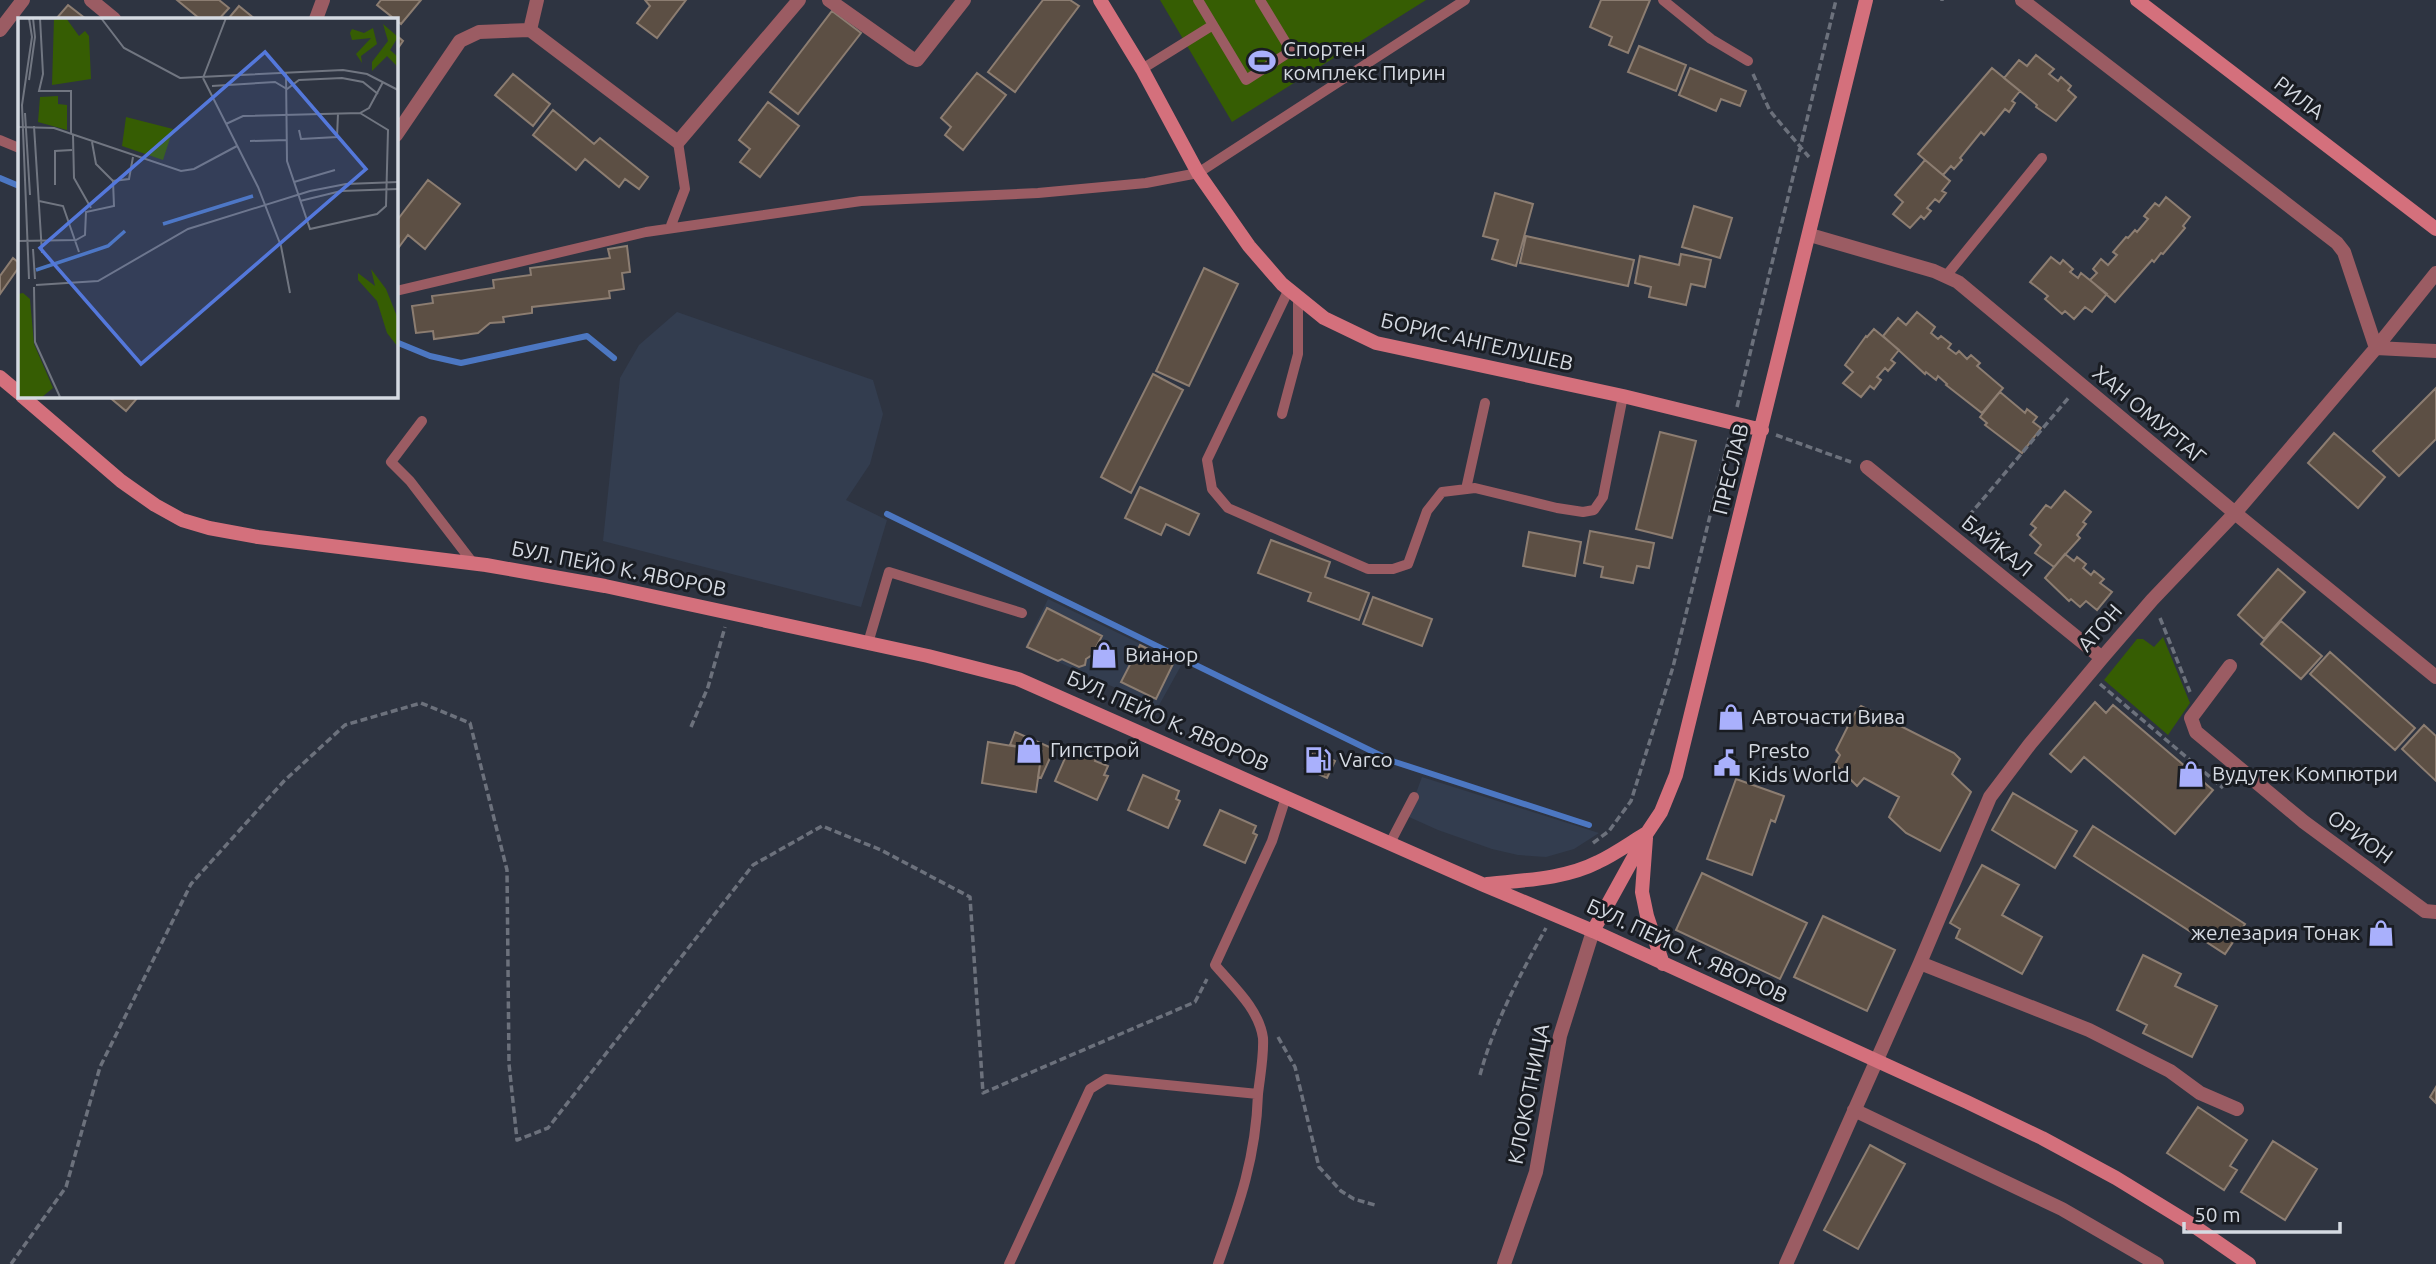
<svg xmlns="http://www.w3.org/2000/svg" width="2436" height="1264" font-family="Ubuntu,sans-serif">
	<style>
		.built { fill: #333d4f }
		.green { fill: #365d03 }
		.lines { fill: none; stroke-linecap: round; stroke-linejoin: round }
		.stream { stroke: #4c77c2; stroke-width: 6 }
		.building { fill: #5c4f44; stroke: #8c7d71; stroke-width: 2 }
		.path { stroke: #6c717c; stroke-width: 3.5; stroke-dasharray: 7 3.5; stroke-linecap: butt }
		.lane { stroke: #9b5c63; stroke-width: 10 }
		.street { stroke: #9b5c63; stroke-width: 14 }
		.secondary { stroke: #d4707c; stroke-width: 14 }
		.labels { text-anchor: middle; stroke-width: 6; stroke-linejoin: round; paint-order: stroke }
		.poi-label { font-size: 21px; fill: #d5dae2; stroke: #191c22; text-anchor: start }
		.street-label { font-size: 21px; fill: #d5dae2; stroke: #191c22 }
		.inset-river { fill: none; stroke: #4c77c2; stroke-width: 3.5 }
		.inset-road { fill: none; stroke: #717681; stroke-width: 2 }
		.view { fill: #5478db; fill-opacity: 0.15; stroke: #5478db; stroke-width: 3.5 }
		.inset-edge { fill: none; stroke: #d5dae2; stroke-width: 3.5 }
	</style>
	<rect width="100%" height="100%" fill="#2e3441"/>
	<path class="built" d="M677,312L873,380L883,414L870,464L846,500L887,520L861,607L603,541L620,378L639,345Z
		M1048,599L1182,664L1158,707L1025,647Z
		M1422,777L1599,833L1574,849L1546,857L1518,855L1492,849L1438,830L1409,817V812Z"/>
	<path class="green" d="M1160,0H1426L1232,122Z
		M2163,637L2190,703L2168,735L2104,680L2137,639H2143L2154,647Z"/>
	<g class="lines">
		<path class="stream" d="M0,178L19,186
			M396,342L430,356L461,363L587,336L614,358
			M887,514L1392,761L1589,825"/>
	</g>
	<path class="building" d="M177,0H219L229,8L219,19H200Z
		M381,0H421L401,24L377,5Z
		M645,0H686L657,38L637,23L650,6Z
		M1043,0H1070L1079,6L1015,92L988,72Z
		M1601,0H1650L1628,53L1609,45L1612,37L1590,27Z
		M68,5L86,19H56Z
		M239,6L255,19H228Z
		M832,11L861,33L798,114L770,92Z
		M396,35L403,41L396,51Z
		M1639,46L1686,65L1676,91L1628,72Z
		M2036,55L2054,69L2049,74L2058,81L2061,77L2071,86L2068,90L2076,97L2056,121L2036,107L2037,105L2004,78L2019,60L2027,66Z
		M1690,68L1746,91L1740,106L1721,99L1716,111L1679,95Z
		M1992,68L2020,91L2012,101L2015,103L2009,112L2005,109L1984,135L1981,132L1960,158L1962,160L1954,169L1951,166L1943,175L1918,154Z
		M977,73L1006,95L963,150L945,135L951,127L941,118Z
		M513,74L550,104L533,126L495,95Z
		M768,102L799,126L760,177L740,162L750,149L739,140Z
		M553,110L594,144L600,138L648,177L639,189L625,179L619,187L585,159L576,170L533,135Z
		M1925,160L1950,181L1942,191L1946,193L1939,202L1935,199L1927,208L1931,211L1924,219L1921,216L1910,228L1893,214L1903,202L1895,195Z
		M428,180L460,204L425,249L408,235L396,251V217L398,219Z
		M1495,193L1533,204L1516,266L1492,259L1498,240L1483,236Z
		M2166,197L2190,217L2183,226L2185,228L2163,254L2161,253L2154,262L2152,260L2115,302L2090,280L2097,273L2093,269L2101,259L2108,265L2117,255L2113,252L2126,237L2128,238L2135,230L2137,232L2148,219L2144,216L2155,203L2159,206Z
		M1694,206L1732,218L1720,258L1682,247Z
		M1526,236L1634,260L1628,286L1520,263Z
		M627,246L630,272L622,273L624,289L609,291L610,298L532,307V313L503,317L504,322L490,323L478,333L434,339L433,331L416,333L412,306L433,303L432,296L494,288L493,280L531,275L530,268L610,258L608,249Z
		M1681,254L1711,260L1705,287L1691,284L1686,305L1649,297L1651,287L1635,283L1640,256L1679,265Z
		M2051,257L2060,264L2063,260L2073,269L2070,272L2078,278L2081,273L2107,294L2092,312L2085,307L2074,319L2065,311L2062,314L2045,299L2048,296L2030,282Z
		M13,258L19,263V267L0,294V276Z
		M1204,268L1238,284L1189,386L1156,371Z
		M1917,312L1935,327L1931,333L1938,339L1941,336L1951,344L1948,348L1956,354L1959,351L1967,359L1971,355L1980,363L1977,366L2003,388L1982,413L1946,385L1947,384L1938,376L1936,380L1926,372L1925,374L1883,336L1898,318L1906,325Z
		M1874,329L1899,350L1891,360L1895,363L1888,371L1885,368L1877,377L1881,380L1874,389L1870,386L1861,397L1843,383L1853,372L1845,365L1866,336L1867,337Z
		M1153,374L1183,390L1131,493L1101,477Z
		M2436,388V439L2399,476L2373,451Z
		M2000,392L2025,413L2027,409L2037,417L2033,422L2041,428L2022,453L1985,425L1987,423L1980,417Z
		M108,396H139L126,411Z
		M1660,432L1696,441L1672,538L1636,529Z
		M2334,433L2385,477L2358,508L2308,463Z
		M1140,487L1199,514L1189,535L1166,524L1161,535L1125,518Z
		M2065,491L2091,512L2083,522L2086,524L2077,535L2080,538L2054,567L2035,553L2041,545L2030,535L2036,528L2031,524L2046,505L2051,508Z
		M1590,531L1654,543L1649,568L1637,566L1633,583L1601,577L1603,567L1584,563Z
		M1529,532L1581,542L1575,576L1523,566Z
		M1271,540L1330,562L1325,577L1369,593L1359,620L1308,601L1311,593L1258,573Z
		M2065,554L2074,561L2077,557L2086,564L2083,568L2091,575L2094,571L2104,579L2100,583L2112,592L2097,610L2086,601L2080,607L2071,599L2069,601L2045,578Z
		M2278,569L2305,592L2264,639L2238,615Z
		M1373,597L1432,619L1422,646L1363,624Z
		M1047,608L1102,636L1092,655L1086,659L1085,665L1079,667L1062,659L1058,661L1027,647Z
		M2281,621L2322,656L2301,679L2261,644Z
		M1140,645L1174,662L1156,699L1121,682Z
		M2330,652L2415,728L2395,750L2310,674Z
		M2095,702L2106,713L2113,705L2213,790L2175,834L2084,757L2071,772L2050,754Z
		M1861,706L1954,753L1960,759L1952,774L1971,792L1940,851L1906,833L1889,817L1899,797L1864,778L1857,786L1835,764L1840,755L1836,750L1854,714Z
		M2424,725L2436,736V781L2402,749Z
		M1015,732L1054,749L1041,778L1038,777L1042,751L1010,745Z
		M988,742L1042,751L1036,792L982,783Z
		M1078,748L1097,756L1095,761L1108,766L1104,775L1108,776L1097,800L1055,781L1069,749L1077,752Z
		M1313,751L1335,761L1327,778L1305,768Z
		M1143,775L1179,791L1176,799L1180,801L1168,828L1128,810Z
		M1736,779L1784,796L1775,822L1771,820L1752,875L1707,859Z
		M2013,793L2077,831L2055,868L1992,830Z
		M1220,810L1256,826L1253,833L1257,835L1245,863L1204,845Z
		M2093,826L2245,924L2225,954L2074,856Z
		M1982,865L2019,885L2002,915L2042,937L2022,974L1956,938L1960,929L1950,923Z
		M1702,873L1807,923L1780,979L1676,930Z
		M1823,916L1895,950L1867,1011L1794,977Z
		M2143,955L2181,974L2175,986L2217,1006L2192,1057L2143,1033L2147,1025L2117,1010Z
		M2436,1087V1103L2430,1097Z
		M2198,1107L2247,1140L2230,1166L2237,1170L2224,1190L2167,1153Z
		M2273,1141L2317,1169L2285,1220L2241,1192Z
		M1870,1145L1905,1164L1858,1249L1824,1230Z"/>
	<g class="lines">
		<path class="path" d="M1942,1V0
			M1753,74L1770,111L1809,157
			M1737,407L1836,0
			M1776,435L1851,462
			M1962,524L2070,396
			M2160,618L2190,692
			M2100,684L2223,788
			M691,727L708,687L725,627
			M1593,843L1609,831L1631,801L1673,667L1729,438
			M1278,1037L1295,1067L1319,1167L1341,1191L1354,1199L1375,1205
			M1480,1075C1494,1023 1520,975 1546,928
			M11,1264L66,1187L100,1067L191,884L284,781L345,725L421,703L470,723L507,870L509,1064L517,1140L548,1128L753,865L822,826L881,850L970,897L983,1093L1195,1002L1207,979"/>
		<path class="lane" d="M1198,0L1246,80L1291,51L1260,0
			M1663,0L1711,39L1748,61
			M1142,69L1213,25
			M0,140L19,148
			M670,228L685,189L678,142
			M1946,276L2042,158
			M1289,289L1207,460L1212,489L1228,508L1368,569H1393L1408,564L1427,511L1442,492L1475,488L1557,508L1583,512L1594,510L1603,497L1623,396
			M396,291L646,232L861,201L1038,193L1146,183L1198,173L1465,0
			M1282,414L1298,354V297
			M422,421L391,462L410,481L473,563
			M1466,489L1485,403
			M868,643L889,572L1022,613
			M1390,843L1414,797
			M1009,1264L1090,1089L1106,1079L1258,1094C1260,1076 1264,1056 1263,1038C1259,1009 1233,986 1215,965L1272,841L1286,797
			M1218,1264C1239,1205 1256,1158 1258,1094"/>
		<path class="street" d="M91,0L114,19
			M829,0L911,58L917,60L964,0
			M2022,0L2337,243L2344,252L2376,348L2436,351
			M316,19L323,0
			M0,30L23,0
			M530,30L537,0
			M396,135L460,41L479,32L530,30L678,142L799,0
			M1810,235L1934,271L1958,282L2235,513L2436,677
			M1867,467L2102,658
			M2230,666L2191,718L2196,732L2304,822L2425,911L2436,912
			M1920,963L2089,1030L2170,1071L2200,1093L2237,1109
			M1854,1110L2062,1209L2157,1264
			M1504,1264L1536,1172L1560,1036L1593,931
			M1786,1264L1920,963L1990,797L2030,744L2102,658L2152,600L2235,513L2376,348L2436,273"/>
		<path class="secondary" d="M1100,0L1142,69L1198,173L1249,246L1282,284L1324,318L1376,343L1623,396L1762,430
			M2137,0L2436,229
			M0,377L19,393
			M22,396L121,481L155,505L182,520L209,528L258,537L486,565L605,586L928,656L1018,679L1484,885L1593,931L1967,1102L2042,1138L2116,1178L2191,1224L2249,1264
			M1646,838L1642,892L1647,916L1663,964
			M1487,884C1524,880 1565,879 1598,862C1615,854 1630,843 1645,834
			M1593,931L1647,833L1661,812L1676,775L1866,0"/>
	</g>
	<defs>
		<symbol id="stadium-bare" viewBox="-9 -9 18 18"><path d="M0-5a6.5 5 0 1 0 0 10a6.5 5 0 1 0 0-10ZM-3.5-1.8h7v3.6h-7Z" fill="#a9b0fc" stroke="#191c22" stroke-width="2.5" paint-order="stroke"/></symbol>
		<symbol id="shop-bare" viewBox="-9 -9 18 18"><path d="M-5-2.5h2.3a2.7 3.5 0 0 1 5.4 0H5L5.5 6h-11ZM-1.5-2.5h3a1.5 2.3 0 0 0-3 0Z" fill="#a9b0fc" stroke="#191c22" stroke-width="2.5" paint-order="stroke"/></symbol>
		<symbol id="fuel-bare" viewBox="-9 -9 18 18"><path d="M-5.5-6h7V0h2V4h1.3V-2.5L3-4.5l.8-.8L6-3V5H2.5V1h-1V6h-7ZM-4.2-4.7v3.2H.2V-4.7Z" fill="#a9b0fc" stroke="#191c22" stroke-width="2.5" paint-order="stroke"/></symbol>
		<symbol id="civic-bare" viewBox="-9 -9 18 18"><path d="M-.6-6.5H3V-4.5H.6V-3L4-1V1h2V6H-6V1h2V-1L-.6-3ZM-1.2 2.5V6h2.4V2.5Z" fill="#a9b0fc" stroke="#191c22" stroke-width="2.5" paint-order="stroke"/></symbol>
	</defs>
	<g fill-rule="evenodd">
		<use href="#stadium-bare" x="1243" y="42" width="38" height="38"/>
		<use href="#shop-bare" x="1085" y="636" width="38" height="38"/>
		<use href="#shop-bare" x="1712" y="698" width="38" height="38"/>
		<use href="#shop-bare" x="1010" y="731" width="38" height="38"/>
		<use href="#fuel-bare" x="1299" y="741" width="38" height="38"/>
		<use href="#civic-bare" x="1708" y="744" width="38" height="38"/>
		<use href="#shop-bare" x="2172" y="755" width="38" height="38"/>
		<use href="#shop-bare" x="2362" y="914" width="38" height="38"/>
	</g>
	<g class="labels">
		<g class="poi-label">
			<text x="1283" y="56">Спортен<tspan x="1283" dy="24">комплекс Пирин</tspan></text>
			<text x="1125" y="662">Вианор</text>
			<text x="1752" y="724">Авточасти Вива</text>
			<text x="1050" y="757">Гипстрой</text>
			<text x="1748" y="758">Presto<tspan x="1748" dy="24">Kids World</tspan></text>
			<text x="1339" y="767">Varco</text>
			<text x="2212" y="781">Вудутек Компютри</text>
			<text x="2360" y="940" text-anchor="end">железария Тонак</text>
		</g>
		<g class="street-label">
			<text transform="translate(2299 98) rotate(37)" y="7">РИЛА</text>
			<text transform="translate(1477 342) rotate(13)" y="7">БОРИС АНГЕЛУШЕВ</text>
			<text transform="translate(2149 415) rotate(40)" y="7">ХАН ОМУРТАГ</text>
			<text transform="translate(1731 469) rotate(-76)" y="7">ПРЕСЛАВ</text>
			<text transform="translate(1997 546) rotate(39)" y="7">БАЙКАЛ</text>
			<text transform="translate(619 569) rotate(11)" y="7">БУЛ. ПЕЙО К. ЯВОРОВ</text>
			<text transform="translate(2100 628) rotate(-49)" y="7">АТОН</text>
			<text transform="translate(1168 721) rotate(24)" y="7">БУЛ. ПЕЙО К. ЯВОРОВ</text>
			<text transform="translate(2360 837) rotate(36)" y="7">ОРИОН</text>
			<text transform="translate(1687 951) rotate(25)" y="7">БУЛ. ПЕЙО К. ЯВОРОВ</text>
			<text transform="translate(1529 1094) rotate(-79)" y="7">КЛОКОТНИЦА</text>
		</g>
	</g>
	<g transform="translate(18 18)">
		<rect width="380" height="380" fill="#2e3441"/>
		<path d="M36,0H48L61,18L67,13L71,18L73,61L34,67ZM365,6L380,19L372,32L380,39V49L369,38L354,53V44L370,23ZM355,10L359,26L343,38L344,45L338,36L353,20L334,22L332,15L334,11L346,15ZM40,78V86L49,87V112L20,104L22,79ZM108,99L155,111L145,142L104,128ZM353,251L368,271L380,301V329L369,315L359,283L340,262V255L357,268ZM5,275L12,281L16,326L35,370L24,379H0V276Z" fill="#365d03"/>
		<path class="inset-river" d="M145,206L235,178M18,252L90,228L107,213"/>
		<path class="inset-road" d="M22,0L25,56L21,73H53V116M83,0L106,30L162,60L325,52L349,56L380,72M268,55L269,143L292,211L359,196L368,188L370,112L342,95M185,60L240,169L263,228L272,275M185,60L208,0M11,62L17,19L15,0M194,68L257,64L269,71L281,62L324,60L345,64L360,76M7,95L12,177M208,106L225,98L342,95L351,90L365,64M16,108L24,235M0,109L36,110L163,153L176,151L219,128M281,112L283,121L319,119L320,96M55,117L56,160L73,190M232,123L269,122M74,124L78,146L95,163M276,164L317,152M37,167V133L54,132M21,183L45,188L61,234M282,183L323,173L380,171M0,223L58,222L67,217L68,194L96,188L95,163L111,161L115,139M15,231L17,261M11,261L4,87L14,19L11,0M18,267L80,263L170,211L292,173L328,166L380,164M16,269L17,324L42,379"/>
		<path class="view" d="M247,34L348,151L123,346L22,230Z"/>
		<rect width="380" height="380" class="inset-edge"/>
	</g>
	<path d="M2184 1222v10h156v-10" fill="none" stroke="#d5dae2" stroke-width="3.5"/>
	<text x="2194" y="1222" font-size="21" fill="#d5dae2" stroke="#191c22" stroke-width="5" paint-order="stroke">50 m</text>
</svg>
